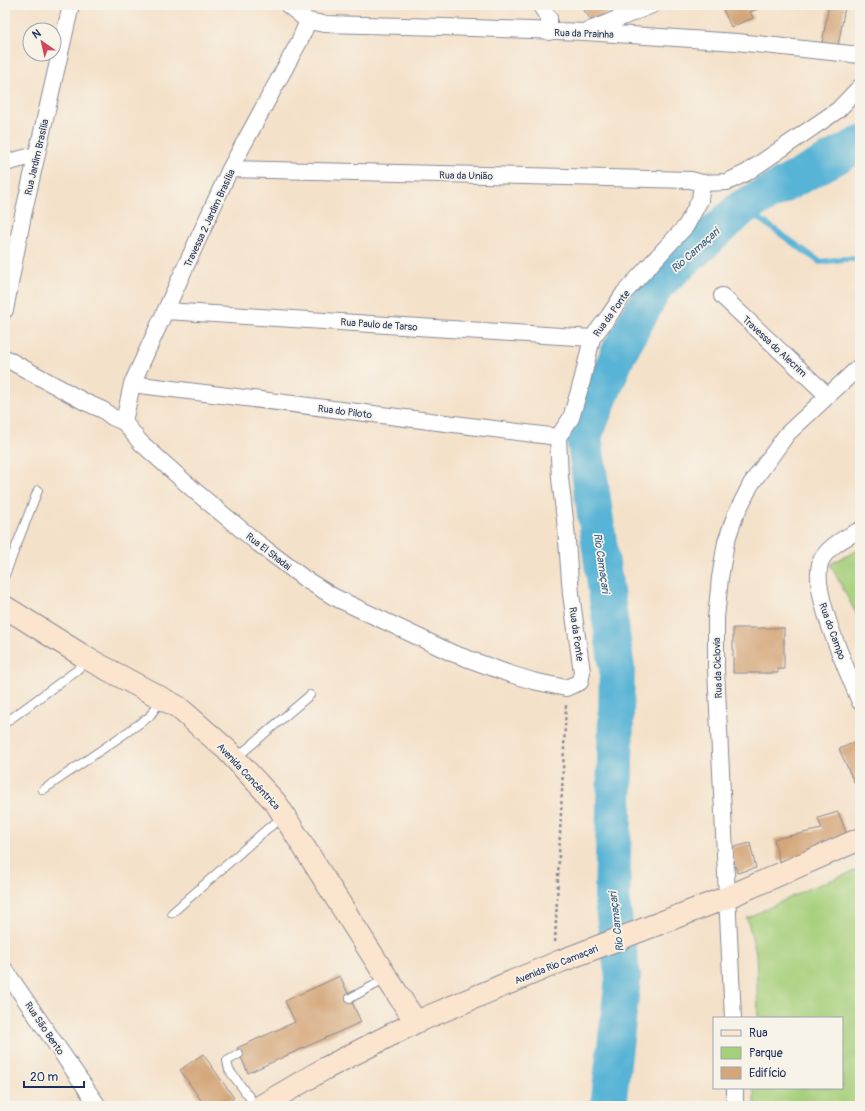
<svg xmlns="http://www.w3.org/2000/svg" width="865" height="1111" font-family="Pangolin,sans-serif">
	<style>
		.green { fill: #a6cf7a; stroke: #607f6c }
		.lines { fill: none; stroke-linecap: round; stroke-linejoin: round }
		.stream { stroke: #58b4d6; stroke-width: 6 }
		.river { stroke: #58b4d6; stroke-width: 36 }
		.building { fill: #d4a679 }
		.lane-casing { stroke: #888894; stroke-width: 10 }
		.street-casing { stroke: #888894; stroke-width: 18 }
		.secondary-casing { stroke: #888894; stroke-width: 24 }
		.path { stroke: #888894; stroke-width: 2.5; stroke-dasharray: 3 3; stroke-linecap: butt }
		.lane { stroke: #fff; stroke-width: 8 }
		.street { stroke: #fff; stroke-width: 16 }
		.secondary { stroke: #fbe5cf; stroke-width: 22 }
		.labels { text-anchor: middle; stroke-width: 3.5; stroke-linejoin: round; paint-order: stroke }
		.street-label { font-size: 10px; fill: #1b2f5e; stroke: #f7f3e8 }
		.water-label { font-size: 11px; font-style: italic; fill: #2d5782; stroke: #f7f3e8 }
	</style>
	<rect width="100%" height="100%" fill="#f7f3e8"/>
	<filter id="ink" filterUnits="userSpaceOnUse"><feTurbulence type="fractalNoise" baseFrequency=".025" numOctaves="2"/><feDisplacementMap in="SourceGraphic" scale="8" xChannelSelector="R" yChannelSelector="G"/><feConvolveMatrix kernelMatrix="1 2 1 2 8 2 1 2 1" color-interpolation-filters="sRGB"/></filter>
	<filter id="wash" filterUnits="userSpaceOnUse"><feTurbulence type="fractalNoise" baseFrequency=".012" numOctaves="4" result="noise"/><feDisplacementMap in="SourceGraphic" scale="16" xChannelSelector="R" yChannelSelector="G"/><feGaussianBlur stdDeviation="0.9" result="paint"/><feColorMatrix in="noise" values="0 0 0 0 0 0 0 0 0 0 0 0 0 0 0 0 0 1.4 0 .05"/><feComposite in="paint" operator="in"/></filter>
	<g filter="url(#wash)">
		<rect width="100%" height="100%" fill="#f4e1c9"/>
		<path class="green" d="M860,549V621L830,564Z
			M860,869V1106H754V1088H842V1018H758L756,953L747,918L810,888Z"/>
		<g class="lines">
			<path class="stream" d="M743,207L820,262L843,259H860"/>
			<path class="river" d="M608,1106L623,978L612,902L617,669L584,436L619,352L656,285L743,207L860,144"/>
		</g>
		<g id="blocks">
			<path class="building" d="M580,5H618L619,7L610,13L591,20Z
				M721,5H761L762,7L750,12L753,18L731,27Z
				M829,5L845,7L838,46L822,43Z
				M733,628H784V669H778V673H733Z
				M860,740V782L855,784L839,749Z
				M838,812L847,834L826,842L827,845L796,857L779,861L774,839L822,829L818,818Z
				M750,843L756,868L737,873L731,848Z
				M340,976L361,1022L248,1073L237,1048L295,1022L285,1001Z
				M203,1054L234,1098L222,1106H205L180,1070Z"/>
		</g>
	</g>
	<g filter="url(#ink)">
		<use href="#blocks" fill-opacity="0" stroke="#888894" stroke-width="1"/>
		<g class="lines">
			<defs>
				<path id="lane" d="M5,575L38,490
					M5,723L77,670L87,660
					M236,758L310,695
					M43,790L149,717L162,699
					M172,913L267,829L284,817
					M350,998L386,979
					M239,1054L227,1061L229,1070L256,1106"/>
				<path id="street" d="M288,5L308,21L324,24L443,27L585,32L737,42L860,55
					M540,5L549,18V32
					M590,30L652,5
					M5,163L36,155
					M230,169L691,180L702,183
					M722,296L828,396
					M5,310L23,215L71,5
					M166,311L592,338
					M5,358L85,402L103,410L112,417L124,422L140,442L196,492L259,544L305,579L334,597L452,653L507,673L533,681L566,688L580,682L582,672L571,594L566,528L560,478L558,437L571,418L582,381L592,338L609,316L624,293L686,226L700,200L702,183L727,182L746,173L838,110L860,87
					M132,384L558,437
					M124,422L132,384L230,169L299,42L308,21
					M860,530C847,537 832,544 823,557C805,583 849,673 860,702
					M5,970L98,1106
					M733,1018L716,669V618L720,578L726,542L735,516L751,484L787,434L860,366
					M735,1106V1088"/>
				<path id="secondary" d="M5,607L88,659L178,707L227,750L276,803L387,978L416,1022
					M261,1106L324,1069L416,1022L561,961L728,897L860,839"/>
			</defs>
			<use href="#lane" class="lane-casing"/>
			<use href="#street" class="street-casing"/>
			<use href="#secondary" class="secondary-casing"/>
			<path class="path" d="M555,942L566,705"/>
			<use href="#lane" class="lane"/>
			<use href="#street" class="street"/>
			<use href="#secondary" class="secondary"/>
		</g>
	</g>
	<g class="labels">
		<g class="street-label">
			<text transform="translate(584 33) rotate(2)" y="4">Rua da Prainha</text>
			<text transform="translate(36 157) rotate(-77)" y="4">Rua Jardim Brasília</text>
			<text transform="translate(466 175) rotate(1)" y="4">Rua da União</text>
			<text transform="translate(209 218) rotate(-65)" y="4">Travessa 2 Jardim Brasília</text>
			<text transform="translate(611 313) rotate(-54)" y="4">Rua da Ponte</text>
			<text transform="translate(379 324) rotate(4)" y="4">Rua Paulo de Tarso</text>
			<text transform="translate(775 346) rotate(43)" y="4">Travessa do Alecrim</text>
			<text transform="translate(345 411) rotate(7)" y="4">Rua do Piloto</text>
			<text transform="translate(269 551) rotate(38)" y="4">Rua El Shadai</text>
			<text transform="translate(833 631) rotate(70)" y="4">Rua do Campo</text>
			<text transform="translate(577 634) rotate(82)" y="4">Rua da Ponte</text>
			<text transform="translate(717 668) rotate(-92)" y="4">Rua da Ciclovia</text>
			<text transform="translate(249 776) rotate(47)" y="4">Avenida Concêntrica</text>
			<text transform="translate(556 964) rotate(-22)" y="4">Avenida Rio Camaçari</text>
			<text transform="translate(45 1028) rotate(56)" y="4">Rua São Bento</text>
		</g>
		<g class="water-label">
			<text transform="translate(695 250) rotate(-42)" y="4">Rio Camaçari</text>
			<text transform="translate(602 563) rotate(82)" y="4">Rio Camaçari</text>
			<text transform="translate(616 922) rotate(-97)" y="4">Rio Camaçari</text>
		</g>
	</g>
	<rect width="865" height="1111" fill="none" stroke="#f7f3e8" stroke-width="20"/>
	<rect x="713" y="1017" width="130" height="72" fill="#f7f3e8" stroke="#9fa5b1"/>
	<rect x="721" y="1030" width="20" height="6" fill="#fbe5cf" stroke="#9fa5b1"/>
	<text x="749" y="1037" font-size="12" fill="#1b2f5e">Rua</text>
	<rect x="721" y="1047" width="20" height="12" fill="#a6cf7a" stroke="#9fa5b1"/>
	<text x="749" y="1057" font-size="12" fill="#1b2f5e">Parque</text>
	<rect x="721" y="1067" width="20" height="12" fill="#d4a679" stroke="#9fa5b1"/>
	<text x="749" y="1077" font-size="12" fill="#1b2f5e">Edifício</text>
	<g transform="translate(42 42) rotate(326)"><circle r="19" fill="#f7f3e8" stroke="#9fa5b1"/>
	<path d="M0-3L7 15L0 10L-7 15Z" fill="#d1495b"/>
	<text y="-6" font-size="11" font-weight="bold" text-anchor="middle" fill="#1b2f5e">N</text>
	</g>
	<path d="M24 1081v6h60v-6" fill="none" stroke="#1b2f5e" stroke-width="2"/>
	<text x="30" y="1081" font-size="12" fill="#1b2f5e" stroke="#f7f3e8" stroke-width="3" paint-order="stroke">20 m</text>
</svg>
